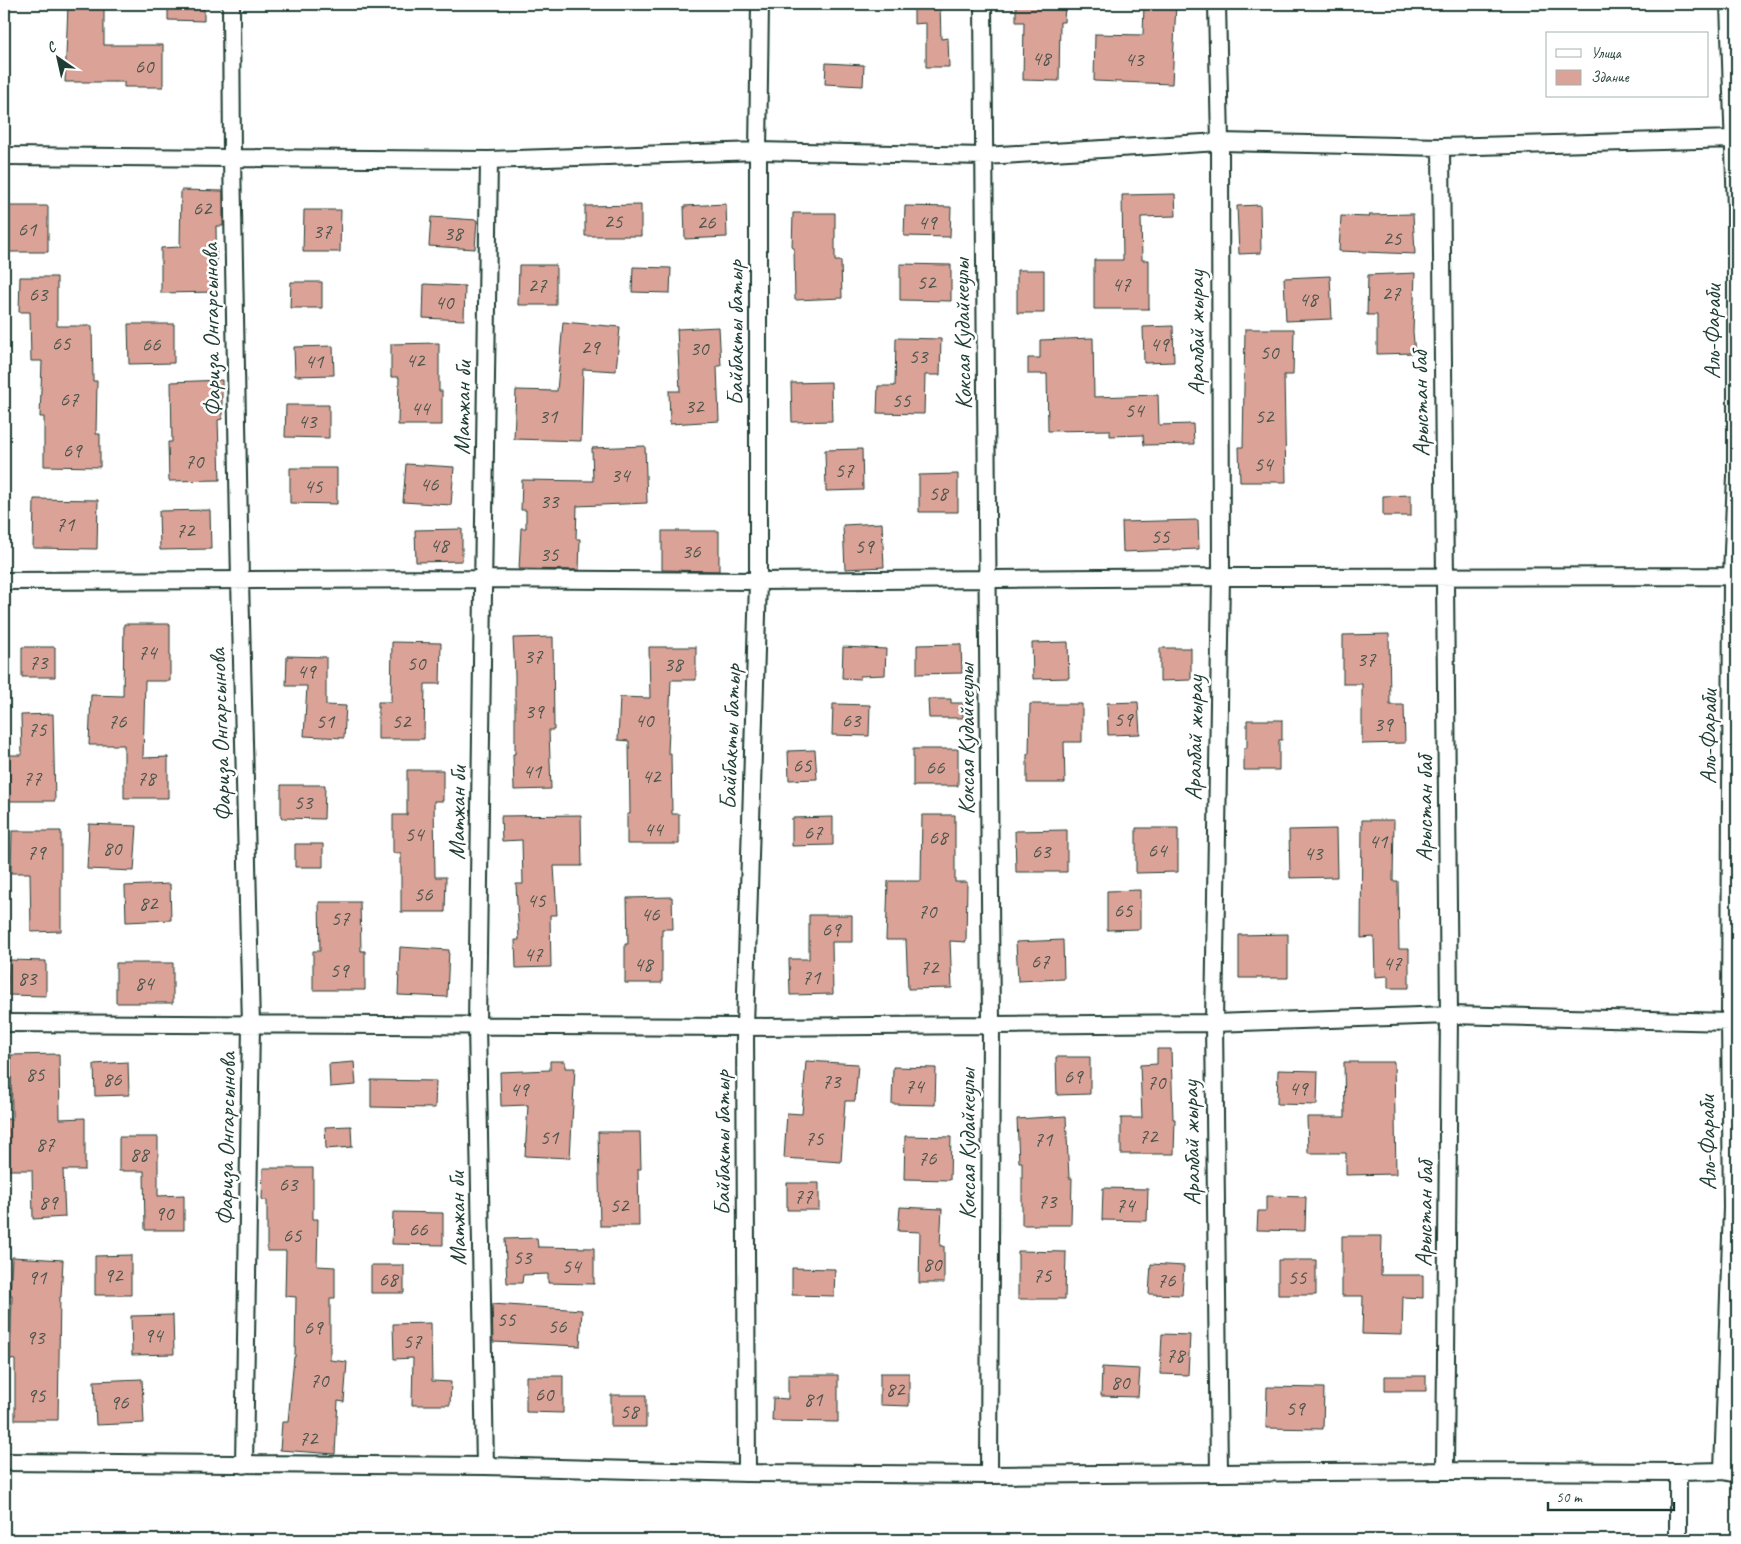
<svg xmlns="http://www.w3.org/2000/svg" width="1741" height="1544" font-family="Caveat,sans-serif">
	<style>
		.building { fill: #dba297; stroke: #1f3d34 }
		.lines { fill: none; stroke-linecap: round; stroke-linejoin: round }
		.street-casing { stroke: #1f3d34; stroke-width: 20 }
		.street { stroke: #fff; stroke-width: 16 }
		.labels { text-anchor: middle; stroke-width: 5; stroke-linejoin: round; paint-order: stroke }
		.number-label { font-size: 21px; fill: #4e564d }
		.street-label { font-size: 24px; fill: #1f3d34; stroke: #fff }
	</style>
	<rect width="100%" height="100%" fill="#fff"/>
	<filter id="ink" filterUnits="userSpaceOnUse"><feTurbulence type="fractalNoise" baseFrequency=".02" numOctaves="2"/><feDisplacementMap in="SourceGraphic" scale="10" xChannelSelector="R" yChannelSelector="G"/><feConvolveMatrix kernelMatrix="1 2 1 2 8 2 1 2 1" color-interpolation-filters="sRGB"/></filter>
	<g filter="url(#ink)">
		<path class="building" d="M68,4H104V45H163V87H124V82H65Z
			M168,4H204V21L168,20Z
			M914,4H940L941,39L948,38L949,67H926V23L914,24Z
			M1016,4H1065L1064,22H1060L1059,81L1023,80L1024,22H1016Z
			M1144,4H1176L1172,84L1094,81L1095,34L1143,35Z
			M826,63L864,65L863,86L825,84Z
			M181,190L223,191V226H216L217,292L161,293V248L180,247Z
			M1175,194L1176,216L1141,217L1142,260H1149V309H1094V260H1123L1122,195Z
			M726,204L727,237L685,239L684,206Z
			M641,205V236H585V206Z
			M1260,205L1261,253L1239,254L1237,206Z
			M5,206H48V252H5Z
			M905,206L951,207L950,237L904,236Z
			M304,210H341L340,252H303Z
			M793,213H835V261H841L842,298L795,300L794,248H792Z
			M1413,214L1415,254L1339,251L1341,216L1370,217L1369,215Z
			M431,217L477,220L475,249L429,246Z
			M900,264L951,265V301L900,300Z
			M519,265H556V305H518Z
			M633,267L671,268L670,293L632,292Z
			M1017,270H1044V313H1017Z
			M1415,273L1413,332L1415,353L1377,354V315H1367L1368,275Z
			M1330,276L1332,319L1286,321L1284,278Z
			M20,277H57V326H92L93,381H97L96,434H100V467L44,466V417H40L42,361H31L30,312H19Z
			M291,282H322V308H290Z
			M424,284L465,286L464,320L423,318Z
			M563,322L620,327L616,371L583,369L581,441L514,439L516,390L557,391Z
			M128,324H174V363L129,364Z
			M1173,326L1174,362L1144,363L1143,327Z
			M719,327L721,366H717L719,421L670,424L669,391H680L677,329Z
			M1245,329H1294L1293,375H1284L1286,482H1240L1239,447H1243Z
			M896,338L941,339L940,375H925L924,414L877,413L878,386H895Z
			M1093,338L1094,397L1158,395L1159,425L1193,424L1194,444L1144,445L1143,435L1110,436V430L1048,431L1047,374H1028V358H1040V340Z
			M439,343V391H442V425H398L399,377H391V344Z
			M333,346L334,375L295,376L294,347Z
			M222,380V419L218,420L220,480L169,481L168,442H172L171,382Z
			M831,382L832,421L792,422L791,383Z
			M286,405H329V438L285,437Z
			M645,446L647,503L577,506L576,539H580L579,570L519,569L521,528H526V510H521L522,480L593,481L592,448Z
			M862,449L863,490L826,491L825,450Z
			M406,464L454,467L451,505L403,502Z
			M290,468H337V504L290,503Z
			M958,474V512H919V475Z
			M1411,495V516H1383V496Z
			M34,499L98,500L97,549L33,548Z
			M210,510L211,549L160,550L159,511Z
			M1198,520L1199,549L1123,552L1122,522Z
			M882,523L884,567L845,569L843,525Z
			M462,529V561L416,562L415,530Z
			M662,531H719V571L662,570Z
			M124,624H170V681H145L143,758L168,757V798H124V745H89L91,695L123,696Z
			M1389,634L1390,705H1404L1405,743L1362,744V684H1343V635Z
			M553,637L554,730H549L551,789L514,790L513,754H515V675L513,638Z
			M392,642L441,643L440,684H425L424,739H378V702H391Z
			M1068,642L1069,678L1033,679L1032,643Z
			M961,644L962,673L917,674V645Z
			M22,647H55V677H22Z
			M649,647H696V680H671L668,753H671L672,814H679V844H627V814H630L629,741L618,740L620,697L650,698Z
			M843,647L886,649L885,675L860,676V679L842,678Z
			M1160,648H1191V680L1160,681Z
			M287,656L326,657V705L346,706L344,738L304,736L307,686H286Z
			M928,699H951V703H963V718H929Z
			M1138,702L1140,734L1108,735L1107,703Z
			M833,704L870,705L869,736L832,735Z
			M1030,704H1082V742H1064L1065,783H1027V754H1029Z
			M53,714L55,801H9V755H22L21,715Z
			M1247,720H1282V740H1279V770H1244V748H1247Z
			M913,749H958V786H913Z
			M815,750L817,779L789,780L788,751Z
			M407,770H443V801H434L435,877H446L445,912H401V853H393V815H407Z
			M281,785H325L324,819L281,818Z
			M581,815L582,866H554L557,915H550L551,967L516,968L515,940H519L516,884H523L522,840L502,841L501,816Z
			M922,815H955V882H967L966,942L950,941L952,988L908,989L906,940H886L888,881H921Z
			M833,817V845L792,846V818Z
			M1362,820H1394L1393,881H1398L1399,949H1409V988H1388V976L1375,977L1374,937L1361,938Z
			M89,824L137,826L134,871L87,869Z
			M1136,828H1178V872L1136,873Z
			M1336,829L1337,877L1290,878L1289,830Z
			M1067,830V872H1016L1015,831Z
			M12,831H61V931L31,932L30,873H11Z
			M295,844H323V867H295Z
			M170,884L171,920L126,922L125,886Z
			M1140,890V929L1107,930V891Z
			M672,897L673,929H662V983H625V944H628L627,898Z
			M319,902H360L361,951H365V990H313V951H320Z
			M809,915H852V942H832L833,994L790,995L789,959H809Z
			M1288,934V978H1239V935Z
			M1063,940L1064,979L1018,981L1016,942Z
			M400,947L449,950L447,997L398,995Z
			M9,960L46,961V996L8,995Z
			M116,963H173V1003H116Z
			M1157,1049H1171L1173,1119H1175L1174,1154H1121V1118H1142L1140,1065L1157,1064Z
			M59,1054L60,1119L85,1118V1170H63L65,1217L33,1219L32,1170H5V1119H12L11,1055Z
			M1056,1057H1090V1094L1057,1095Z
			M550,1061H565V1068H575L570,1158L525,1156L528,1105L501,1106L500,1072L550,1070Z
			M806,1061L858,1064L855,1101H845L841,1162L784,1158L787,1113L802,1114Z
			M128,1062L129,1095L95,1096L94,1064Z
			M354,1062L356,1085L330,1087L329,1064Z
			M1344,1062H1394L1396,1174L1346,1175V1153H1308L1307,1117H1345Z
			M893,1067L936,1068L935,1105L892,1104Z
			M1278,1070L1318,1071L1317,1105L1277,1104Z
			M371,1080L436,1081L435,1108L371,1107Z
			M1066,1116L1069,1178H1072L1071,1225H1022V1162H1019L1017,1119Z
			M351,1126L352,1147L326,1149L325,1127Z
			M598,1132H640L641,1169H638L639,1226H600Z
			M905,1136L951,1137L950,1180L904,1179Z
			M119,1137H158V1196L184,1195V1230H145L144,1171H119Z
			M263,1168H313V1219H318L317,1266L335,1267V1298H330V1360L347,1362L344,1402L338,1401L335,1454L280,1450L282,1422H288L294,1357H295L296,1297L285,1296L286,1251H267V1200H262Z
			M787,1183H819V1210H787Z
			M1103,1188L1148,1189L1147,1221L1102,1220Z
			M1266,1196L1306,1197L1305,1231L1257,1230L1258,1211H1266Z
			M900,1207L942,1209L940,1246H944V1283H919L920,1232L898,1231Z
			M393,1212L443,1213V1245L392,1244Z
			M1342,1236H1382L1381,1275H1423V1298L1403,1297L1402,1335L1362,1334L1363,1296H1342Z
			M537,1238L538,1247L594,1248V1284L548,1283V1274L523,1275L522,1283H507L505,1239Z
			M1018,1251L1066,1252L1065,1299H1018Z
			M131,1255V1295H95V1256Z
			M12,1257L63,1260L61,1297H60L58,1420H15V1360L10,1359L12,1295H10Z
			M1278,1260H1316V1295H1278Z
			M1151,1264L1184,1266L1182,1295L1149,1294Z
			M371,1265H404V1293H371Z
			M792,1268L835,1269L834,1296L792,1295Z
			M492,1304L582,1310L580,1346L493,1342Z
			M173,1315L174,1354L132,1355L131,1316Z
			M431,1323L432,1381L451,1382L450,1405H412L413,1358L394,1359L393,1324Z
			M1162,1334L1190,1335L1188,1375L1160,1374Z
			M1102,1367L1140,1369L1138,1397L1101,1396Z
			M880,1373H909V1406L880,1405Z
			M788,1375H838V1422L772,1421L773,1398L788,1399Z
			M526,1376H563V1413L526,1412Z
			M1385,1376H1426V1391H1385Z
			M142,1379L144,1423L96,1425L94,1381Z
			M1267,1387L1324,1388L1323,1429L1266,1428Z
			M611,1395H646V1427H611Z"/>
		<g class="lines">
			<defs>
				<path id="street" d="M231,4L232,158L240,580L251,1025L244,1465
					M983,4L991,1025L989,1475
					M1217,4L1220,142L1221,577L1214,1023L1219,1473
					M1441,147L1449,1015L1445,1471
					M4,156L489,160L758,151L984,156L1220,142L1441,147L1734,139
					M4,581L484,579L758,581L1221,577L1732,576
					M4,1023L745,1027L991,1025L1214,1023L1449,1015L1730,1022
					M4,1462L485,1466L747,1473L989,1475L1445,1471L1678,1472L1723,1471L1737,1474
					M485,1466L477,1024L489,160
					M1723,1471L1732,1208L1730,1022L1732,576L1736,476V209L1729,4
					M747,1473L745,1027L758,581V151L760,4
					M1678,1540V1472"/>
			</defs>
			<use href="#street" class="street-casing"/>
			<use href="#street" class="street"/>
		</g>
	</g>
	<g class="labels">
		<g class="number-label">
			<text x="1041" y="65">48</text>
			<text x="1134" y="66">43</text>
			<text x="144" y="73">60</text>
			<text x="202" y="215">62</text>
			<text x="613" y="228">25</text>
			<text x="706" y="229">26</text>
			<text x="927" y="229">49</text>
			<text x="27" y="236">61</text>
			<text x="322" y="238">37</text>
			<text x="453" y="240">38</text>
			<text x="1392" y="245">25</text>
			<text x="926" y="289">52</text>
			<text x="1121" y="291">47</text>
			<text x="537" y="292">27</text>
			<text x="1391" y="300">27</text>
			<text x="38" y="301">63</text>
			<text x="1308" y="306">48</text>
			<text x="444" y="309">40</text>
			<text x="61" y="350">65</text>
			<text x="151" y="351">66</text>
			<text x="1159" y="351">49</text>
			<text x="590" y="354">29</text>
			<text x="699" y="355">30</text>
			<text x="1269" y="359">50</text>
			<text x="918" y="363">53</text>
			<text x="415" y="367">42</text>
			<text x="314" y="368">41</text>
			<text x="69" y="406">67</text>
			<text x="901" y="407">55</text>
			<text x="694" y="413">32</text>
			<text x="420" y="415">44</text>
			<text x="1134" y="417">54</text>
			<text x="548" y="423">31</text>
			<text x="1264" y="423">52</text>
			<text x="307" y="428">43</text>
			<text x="72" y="457">69</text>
			<text x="194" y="468">70</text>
			<text x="1263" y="471">54</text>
			<text x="844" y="477">57</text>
			<text x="620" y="482">34</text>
			<text x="429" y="491">46</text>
			<text x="313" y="493">45</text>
			<text x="938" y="500">58</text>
			<text x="549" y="508">33</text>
			<text x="65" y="531">71</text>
			<text x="185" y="537">72</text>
			<text x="1160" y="543">55</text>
			<text x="439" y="552">48</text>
			<text x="864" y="553">59</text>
			<text x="691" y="558">36</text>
			<text x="549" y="561">35</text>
			<text x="147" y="659">74</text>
			<text x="533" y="663">37</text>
			<text x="1366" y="666">37</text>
			<text x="38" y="669">73</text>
			<text x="416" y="670">50</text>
			<text x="673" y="671">38</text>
			<text x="306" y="678">49</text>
			<text x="534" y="718">39</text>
			<text x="1123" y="726">59</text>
			<text x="644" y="727">40</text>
			<text x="851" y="727">63</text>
			<text x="117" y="728">76</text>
			<text x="325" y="728">51</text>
			<text x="401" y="728">52</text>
			<text x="1383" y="731">39</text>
			<text x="37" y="736">75</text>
			<text x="802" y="772">65</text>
			<text x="935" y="774">66</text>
			<text x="532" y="778">41</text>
			<text x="651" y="783">42</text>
			<text x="32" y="785">77</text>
			<text x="146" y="785">78</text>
			<text x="303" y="809">53</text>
			<text x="653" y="836">44</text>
			<text x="813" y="839">67</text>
			<text x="414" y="841">54</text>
			<text x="938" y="844">68</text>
			<text x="1378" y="848">41</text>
			<text x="112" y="855">80</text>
			<text x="1157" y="857">64</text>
			<text x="1041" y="858">63</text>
			<text x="36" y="859">79</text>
			<text x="1313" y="860">43</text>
			<text x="423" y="901">56</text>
			<text x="536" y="907">45</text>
			<text x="148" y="910">82</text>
			<text x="1123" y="917">65</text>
			<text x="927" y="918">70</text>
			<text x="650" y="921">46</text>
			<text x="340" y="925">57</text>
			<text x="831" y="936">69</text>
			<text x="533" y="961">47</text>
			<text x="1040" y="968">67</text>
			<text x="1392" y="970">47</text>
			<text x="643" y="971">48</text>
			<text x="929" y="974">72</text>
			<text x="339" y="977">59</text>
			<text x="811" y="984">71</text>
			<text x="27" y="985">83</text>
			<text x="144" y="990">84</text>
			<text x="35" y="1081">85</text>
			<text x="1073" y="1083">69</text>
			<text x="112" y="1086">86</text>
			<text x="831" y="1088">73</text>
			<text x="1156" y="1089">70</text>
			<text x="914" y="1093">74</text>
			<text x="1298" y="1095">49</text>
			<text x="519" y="1096">49</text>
			<text x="1148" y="1143">72</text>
			<text x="549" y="1144">51</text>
			<text x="814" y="1145">75</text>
			<text x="1043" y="1146">71</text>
			<text x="45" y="1151">87</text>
			<text x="139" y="1161">88</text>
			<text x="927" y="1165">76</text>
			<text x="288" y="1191">63</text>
			<text x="803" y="1203">77</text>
			<text x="1047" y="1208">73</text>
			<text x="48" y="1209">89</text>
			<text x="619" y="1212">52</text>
			<text x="1125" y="1212">74</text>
			<text x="164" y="1220">90</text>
			<text x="418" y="1236">66</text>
			<text x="292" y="1242">65</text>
			<text x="522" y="1264">53</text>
			<text x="932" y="1271">80</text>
			<text x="571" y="1273">54</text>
			<text x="113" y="1282">92</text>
			<text x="1042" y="1282">75</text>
			<text x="37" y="1284">91</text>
			<text x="1297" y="1284">55</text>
			<text x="388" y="1286">68</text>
			<text x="1166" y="1287">76</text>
			<text x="506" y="1326">55</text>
			<text x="557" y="1333">56</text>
			<text x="313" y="1334">69</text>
			<text x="153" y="1342">94</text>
			<text x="35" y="1344">93</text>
			<text x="412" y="1348">57</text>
			<text x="1175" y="1362">78</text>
			<text x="319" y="1387">70</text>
			<text x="1120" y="1389">80</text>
			<text x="895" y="1396">82</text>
			<text x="544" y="1401">60</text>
			<text x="36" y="1402">95</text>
			<text x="813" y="1406">81</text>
			<text x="119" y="1409">96</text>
			<text x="1295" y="1415">59</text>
			<text x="629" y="1418">58</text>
			<text x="308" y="1445">72</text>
		</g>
		<g class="street-label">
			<text transform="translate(211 330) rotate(-91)" y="8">Фариза Онгарсынова</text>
			<text transform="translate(1712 332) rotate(-90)" y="8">Аль-Фараби</text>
			<text transform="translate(735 333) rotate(-90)" y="8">Байбакты батыр</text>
			<text transform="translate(1196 333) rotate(-90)" y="8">Аралбай жырау</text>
			<text transform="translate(962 334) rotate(-91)" y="8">Коксая Кудайкеулы</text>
			<text transform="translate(1420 404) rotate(-91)" y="8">Арыстан баб</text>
			<text transform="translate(462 408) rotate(-89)" y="8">Матжан би</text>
			<text transform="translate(220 735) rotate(-92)" y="8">Фариза Онгарсынова</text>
			<text transform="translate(730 737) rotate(-88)" y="8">Байбакты батыр</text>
			<text transform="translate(1708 737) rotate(-90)" y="8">Аль-Фараби</text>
			<text transform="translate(1194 738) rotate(-89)" y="8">Аралбай жырау</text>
			<text transform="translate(966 739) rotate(-90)" y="8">Коксая Кудайкеулы</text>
			<text transform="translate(1424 809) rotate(-90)" y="8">Арыстан баб</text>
			<text transform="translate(457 813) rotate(-89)" y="8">Матжан би</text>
			<text transform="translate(226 1139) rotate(-89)" y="8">Фариза Онгарсынова</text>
			<text transform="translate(722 1143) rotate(-90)" y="8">Байбакты батыр</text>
			<text transform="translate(1191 1143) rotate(-91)" y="8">Аралбай жырау</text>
			<text transform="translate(1707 1143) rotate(-91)" y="8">Аль-Фараби</text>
			<text transform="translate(967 1144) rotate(-90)" y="8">Коксая Кудайкеулы</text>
			<text transform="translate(1424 1214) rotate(-89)" y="8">Арыстан баб</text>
			<text transform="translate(457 1219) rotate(-91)" y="8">Матжан би</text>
		</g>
	</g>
	<rect width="1741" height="1544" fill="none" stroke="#fff" stroke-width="20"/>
	<rect x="10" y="10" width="1721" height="1524" fill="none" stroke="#1f3d34" stroke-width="2" filter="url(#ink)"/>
	<rect x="1546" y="32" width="162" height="65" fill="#ffffff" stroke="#a5b1ae"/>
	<rect x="1556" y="49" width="25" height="8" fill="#ffffff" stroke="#a5b1ae"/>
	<text x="1591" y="58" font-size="15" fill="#1f3d34">Улица</text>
	<rect x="1556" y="70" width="25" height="15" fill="#dba297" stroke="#a5b1ae"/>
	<text x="1591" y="82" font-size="15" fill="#1f3d34">Здание</text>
	<g transform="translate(58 58) rotate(326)" stroke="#ffffff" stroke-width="4" paint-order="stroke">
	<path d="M0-4L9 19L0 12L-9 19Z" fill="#1f3d34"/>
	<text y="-8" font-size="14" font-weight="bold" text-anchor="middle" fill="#1f3d34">С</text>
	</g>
	<path d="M1548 1502v8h126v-8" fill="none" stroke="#1f3d34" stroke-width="2.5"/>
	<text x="1556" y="1502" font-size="15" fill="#1f3d34" stroke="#ffffff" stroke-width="4" paint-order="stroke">50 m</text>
</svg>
